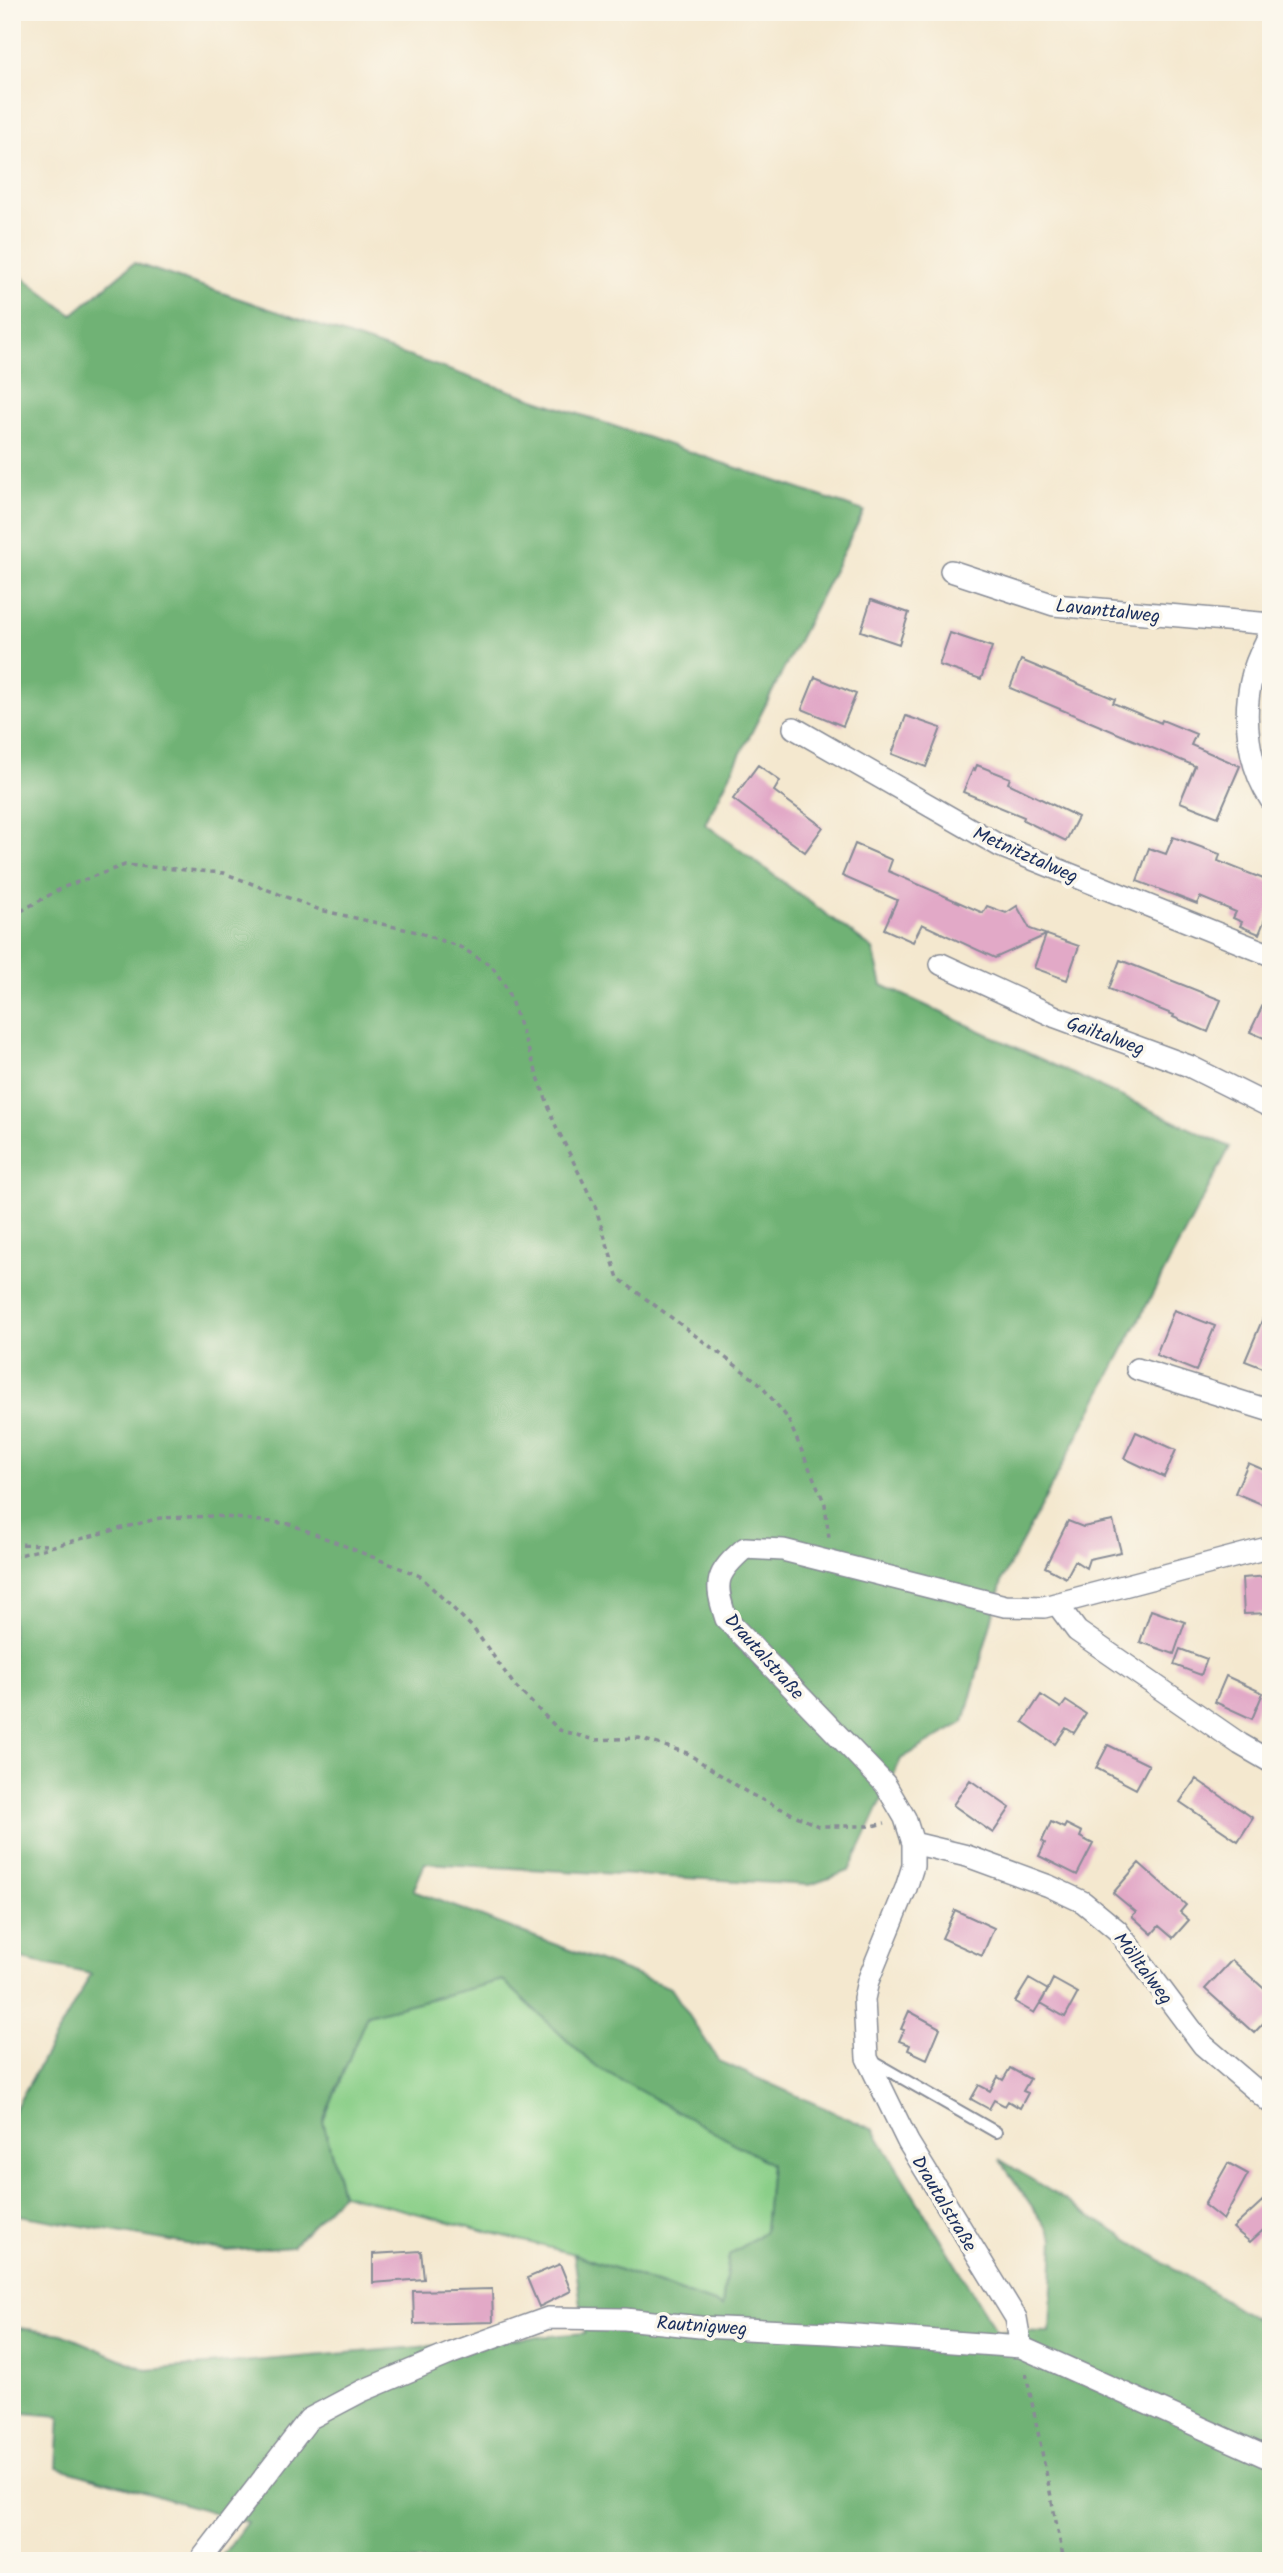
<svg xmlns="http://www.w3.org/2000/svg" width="1283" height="2573" font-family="Kalam,sans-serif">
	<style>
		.green { fill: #8acf88; stroke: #527f73; stroke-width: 2 }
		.forest { fill: #6fb274; stroke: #457069; stroke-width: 2 }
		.building { fill: #e2a9c7 }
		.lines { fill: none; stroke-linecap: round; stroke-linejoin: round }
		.lane-casing { stroke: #888c96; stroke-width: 14 }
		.street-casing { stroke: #888c96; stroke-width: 24 }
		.path { stroke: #888c96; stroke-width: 3.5; stroke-dasharray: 5 5; stroke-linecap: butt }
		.lane { stroke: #fff; stroke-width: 10 }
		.street { stroke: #fff; stroke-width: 21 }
		.labels { text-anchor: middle; stroke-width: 7; stroke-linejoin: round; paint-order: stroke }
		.street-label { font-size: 19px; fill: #1b2f5e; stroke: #fbf7ec }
	</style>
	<rect width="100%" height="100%" fill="#fbf7ec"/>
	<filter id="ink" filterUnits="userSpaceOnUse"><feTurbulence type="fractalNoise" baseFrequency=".0143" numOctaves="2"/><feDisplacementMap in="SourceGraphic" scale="14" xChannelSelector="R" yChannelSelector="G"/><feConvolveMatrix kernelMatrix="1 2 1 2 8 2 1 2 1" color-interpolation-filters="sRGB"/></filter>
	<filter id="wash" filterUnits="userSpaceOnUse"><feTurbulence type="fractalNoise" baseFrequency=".00686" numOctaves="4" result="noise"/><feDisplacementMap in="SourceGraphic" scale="28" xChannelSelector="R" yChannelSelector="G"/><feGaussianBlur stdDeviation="1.57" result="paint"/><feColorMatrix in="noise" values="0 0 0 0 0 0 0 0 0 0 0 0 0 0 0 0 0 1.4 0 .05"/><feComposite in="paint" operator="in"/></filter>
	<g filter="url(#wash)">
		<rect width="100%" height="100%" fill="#f4e8cf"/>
		<path class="green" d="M503,1980L592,2064L771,2164L765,2231L729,2256L722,2306L574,2254L342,2194L323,2121L367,2015Z"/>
		<path class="forest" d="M134,263L864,511L705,824L873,949L882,985L1230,1147L1003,1578L964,1722L901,1759L849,1871L810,1885L425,1863L413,1891L671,1988L719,2061L874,2130L996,2331L1050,2332L1054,2238L999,2159L1271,2329V2561H218L247,2522L57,2467L60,2416L12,2412V2327L62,2334L147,2370L585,2333L574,2254L722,2306L729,2256L765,2231L771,2164L592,2064L503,1980L367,2015L323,2121L342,2194L292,2246L228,2251L12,2214V2114L91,1974L12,1957V269L72,315Z"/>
		<g id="blocks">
			<path class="building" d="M871,600L909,613L899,644L861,631Z
				M950,633L992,647L981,679L939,665Z
				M1021,660L1115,699L1113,703L1161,723L1162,720L1196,734L1191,745L1240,766L1218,817L1180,802L1195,766L1010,688Z
				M815,677L856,694L843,726L802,709Z
				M906,716L941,728L926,767L892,754Z
				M758,765L780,781L774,791L823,827L805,852L733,799Z
				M977,765L1010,778L1008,783L1078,817L1066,841L1023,820L1024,817L963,792L973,769L975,770Z
				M1173,837L1220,854L1218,861L1271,882V904L1259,934L1240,926L1242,922L1233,918L1236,912L1200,897L1197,904L1137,881L1149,848L1166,854Z
				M855,844L892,860L888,871L983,913L987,906L1006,913L1017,906L1030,929L1079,946L1067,980L1034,968L1046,935L995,958L922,924L913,942L884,929L897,900L842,876Z
				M1120,960L1221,1000L1208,1032L1173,1017L1174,1015L1109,989Z
				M1271,988V1041L1250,1032Z
				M1271,1299V1371L1245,1361Z
				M1174,1310L1215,1326L1196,1371L1156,1355Z
				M1136,1432L1176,1450L1164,1477L1124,1458Z
				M1248,1463L1271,1473V1508L1235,1493Z
				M1068,1521L1083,1527L1113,1521L1121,1552L1089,1559L1086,1568L1075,1561L1066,1578L1045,1567Z
				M1271,1576V1613L1244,1614L1242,1578Z
				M1151,1610L1185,1622L1174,1654L1140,1642Z
				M1180,1649L1207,1659L1201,1675L1174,1665Z
				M1226,1676L1263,1693L1252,1719L1215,1702Z
				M1041,1695L1061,1708L1066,1701L1086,1714L1074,1733L1066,1728L1055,1744L1023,1722Z
				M1108,1745L1149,1765L1136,1789L1096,1768Z
				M1196,1779L1253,1818L1238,1841L1180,1802Z
				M970,1780L1010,1808L993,1833L953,1805Z
				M1051,1822L1064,1828L1066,1824L1082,1832L1080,1837L1093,1844L1077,1875L1039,1856L1045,1843L1042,1841Z
				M1139,1863L1186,1905L1180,1912L1189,1920L1173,1938L1159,1926L1152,1934L1132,1916L1136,1912L1113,1893Z
				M955,1910L994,1928L982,1956L942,1938Z
				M1232,1960L1271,1995V2015L1254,2033L1205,1989Z
				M1029,1979L1048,1990L1034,2013L1015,2002Z
				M1053,1979L1078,1993L1065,2017L1041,2003Z
				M909,2011L940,2028L927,2059L908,2050L910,2045L899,2041L904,2030L901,2029Z
				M1010,2068L1030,2079L1023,2091L1028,2093L1020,2108L1008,2101L1005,2106L994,2100L989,2109L971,2099L979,2085L990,2091L998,2077L1003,2080Z
				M1228,2163L1248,2174L1223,2220L1204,2205Z
				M1271,2193V2223L1250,2242L1233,2228Z
				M421,2251L424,2279L373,2283V2254Z
				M560,2264L571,2291L539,2307L527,2278Z
				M492,2289L493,2322L414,2324L413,2291Z"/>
		</g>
	</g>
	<g filter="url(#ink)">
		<use href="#blocks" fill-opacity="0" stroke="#888c96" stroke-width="2"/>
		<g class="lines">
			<defs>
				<path id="lane" d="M872,2061L996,2132"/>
				<path id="street" d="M951,571L1054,605L1271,624
					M1271,631C1264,646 1255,661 1252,677C1242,716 1248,766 1271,800
					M794,728L1000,846L1271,955
					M941,964L1056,1017L1189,1066L1271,1107
					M1137,1369L1271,1411
					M1057,1604L1077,1631L1240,1744L1271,1762
					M913,1843L967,1856L1049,1886L1083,1902L1117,1930L1203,2045L1271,2103
					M1021,2347L1016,2318L908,2142L867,2058L864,1999L868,1981L906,1888L913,1866V1843L905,1818L885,1784L726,1619C714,1582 715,1574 745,1548L783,1550L1005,1606L1044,1607L1271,1547
					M200,2561L309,2419L362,2391L452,2353L548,2318L625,2319L700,2327L829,2333L1021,2347L1271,2459"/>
			</defs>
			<use href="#lane" class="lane-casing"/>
			<use href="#street" class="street-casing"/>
			<path class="path" d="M12,916L64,887L125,865L224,873L320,910L417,932L460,947L492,966L507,989L554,1122L595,1206L618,1278L758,1382L787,1417L825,1504L829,1539
				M12,1544L52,1545
				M12,1557L160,1518L215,1516L290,1524L420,1576L473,1628L515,1686L559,1730L595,1740L639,1738L687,1753L748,1793L818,1826H872L885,1823
				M1026,2373L1064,2561"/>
			<use href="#lane" class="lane"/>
			<use href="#street" class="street"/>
		</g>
	</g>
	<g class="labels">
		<g class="street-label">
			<text transform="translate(1108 610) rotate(6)" y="7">Lavanttalweg</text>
			<text transform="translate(1026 854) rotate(24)" y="7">Metnitztalweg</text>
			<text transform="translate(1106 1035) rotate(20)" y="7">Gailtalweg</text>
			<text transform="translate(765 1656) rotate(48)" y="7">Drautalstraße</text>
			<text transform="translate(1144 1968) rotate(53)" y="7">Mölltalweg</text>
			<text transform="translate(945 2203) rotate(59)" y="7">Drautalstraße</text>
			<text transform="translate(702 2325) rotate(4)" y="7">Rautnigweg</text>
		</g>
	</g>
	<rect width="1283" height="2573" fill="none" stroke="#fbf7ec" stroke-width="42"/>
</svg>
